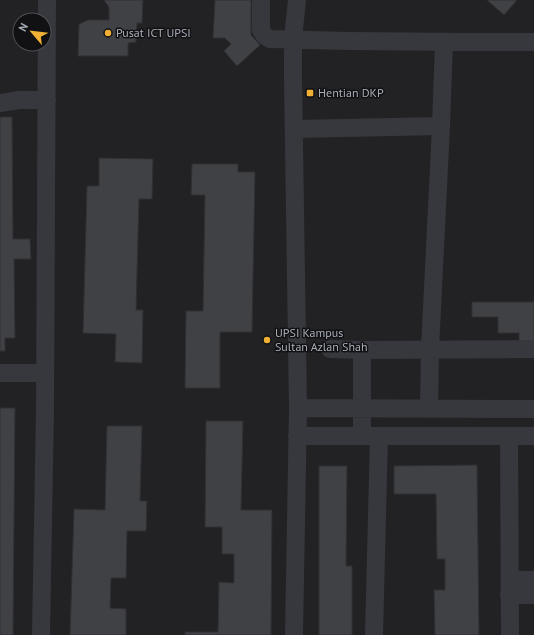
<svg xmlns="http://www.w3.org/2000/svg" width="534" height="635" font-family="'PT Sans',sans-serif">
	<style>
		.built { fill: #222225; fill-rule: evenodd }
		.building { fill: #404145; stroke: #303034 }
		.lines { fill: none; stroke-linecap: round; stroke-linejoin: round }
		.minor { stroke: #37383d; stroke-width: 18 }
		.poi-dot { fill: #f2b134; stroke: #111113; stroke-width: 1.5 }
		.labels { text-anchor: middle; stroke-width: 3; stroke-linejoin: round; paint-order: stroke }
		.poi-label { font-size: 12px; fill: #a8adb8; stroke: #111113; text-anchor: start }
	</style>
	<rect width="100%" height="100%" fill="#161618"/>
	<path class="built" d="M0,0H534V635H0ZM20,20H44V44H20Z"/>
	<path class="building" d="M104,0H143L142,23H137L136,42L128,43V56H78L79,24L88,20H109V7Z
		M215,0H251V35L260,45L237,66L224,51L231,44L225,38H213Z
		M487,0H517L504,15Z
		M0,117H12L13,239H30L31,259H14L15,338H5V351H0Z
		M99,158L153,159L152,199H139L136,310H143L142,363L115,362L116,334L83,333L87,186H99Z
		M192,164H238V172H255L252,332H220V388H185L186,311H203L205,195H191Z
		M472,302H534V343H519V333H498V317H472Z
		M0,408H15L13,635H0Z
		M206,421H243L241,510H272L271,635H185V632H218L219,582L234,583V554H222V527H205Z
		M107,426H142L140,501H147L146,531H127L126,578H111L110,608L126,609V635H70L74,509L105,510Z
		M477,465L479,635H435L434,590H445V559H437L436,494H394V466Z
		M319,466H347L346,566H352V635H319Z"/>
	<g class="lines">
		<path class="minor" d="M261,0V30L265,36L270,39L348,41L466,42H534
			M0,103L19,100H47
			M295,129L441,126
			M330,349L362,350L534,349
			M0,373H45
			M298,408L534,409
			M429,409L430,349L441,126L444,42
			M297,436H534
			M362,436V350
			M509,436L510,635
			M510,580H534
			M509,595H534
			M41,635L45,409L47,0
			M294,635L298,408L293,80V39L297,0
			M374,635L379,436"/>
	</g>
	<g class="poi-dot">
		<circle cx="108" cy="33" r="4"/>
		<rect x="306" y="89" width="8" height="8" rx="2"/>
		<circle cx="267" cy="340" r="4"/>
	</g>
	<g class="labels">
		<g class="poi-label">
			<text x="116" y="37">Pusat ICT UPSI</text>
			<text x="318" y="97">Hentian DKP</text>
			<text x="275" y="337">UPSI Kampus<tspan x="275" dy="14">Sultan Azlan Shah</tspan></text>
		</g>
	</g>
	<g transform="translate(32 32) rotate(298)"><circle r="19" fill="#111113" stroke="#4d4f55"/>
	<path d="M0-3L7 15L0 10L-7 15Z" fill="#f2b134"/>
	<text y="-6" font-size="11" font-weight="bold" text-anchor="middle" fill="#a8adb8">N</text>
	</g>
</svg>
